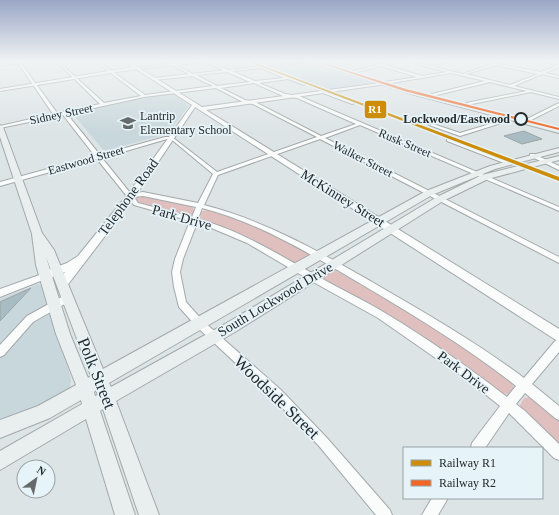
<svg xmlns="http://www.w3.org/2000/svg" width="559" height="515" font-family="Georgia,serif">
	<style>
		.built { fill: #c8d7dc }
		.green { fill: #dfc0be }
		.building { fill: #a7bdc3; stroke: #9ea4a6 }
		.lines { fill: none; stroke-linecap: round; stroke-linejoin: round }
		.minor-casing { stroke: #a3a9aa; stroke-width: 2 }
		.tertiary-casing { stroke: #a3a9aa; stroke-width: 2 }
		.secondary-casing { stroke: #a3a9aa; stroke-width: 2 }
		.minor { fill: #fafbfb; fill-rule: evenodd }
		.tertiary { fill: #fafbfb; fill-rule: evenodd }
		.secondary { fill: #e9eeef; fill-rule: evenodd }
		.rail-far1 { stroke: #cfd1d2; stroke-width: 1; stroke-dasharray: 1 1.5; stroke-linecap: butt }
		.rail { stroke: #cfd1d2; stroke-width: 1.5; stroke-dasharray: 1.5 3; stroke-linecap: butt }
		.rail-1-casing { stroke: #e6f3f8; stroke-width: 3 }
		.rail-2-casing { stroke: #e6f3f8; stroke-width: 3 }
		.rail-1 { fill: #cd8d08; fill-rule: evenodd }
		.rail-2 { fill: #f26522; fill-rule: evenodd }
		.stop-dot { fill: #e6f3f8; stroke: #24292a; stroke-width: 2 }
		.labels { text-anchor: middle; stroke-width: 3.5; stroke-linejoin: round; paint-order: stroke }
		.far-street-label { font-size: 12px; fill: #24292a; stroke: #e6f3f8 }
		.far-poi-label { font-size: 12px; fill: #24292a; stroke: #e6f3f8; text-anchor: start }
		.far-stop-label { font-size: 12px; font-weight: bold; fill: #24292a; stroke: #e6f3f8; text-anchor: end }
		.street-label { font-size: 14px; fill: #24292a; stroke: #e6f3f8 }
		.near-street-label { font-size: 17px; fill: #24292a; stroke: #e6f3f8 }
		.line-badge { stroke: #e6f3f8; stroke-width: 1.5 }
		.badge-label { font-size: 11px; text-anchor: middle; font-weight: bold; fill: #fff }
	</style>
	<rect width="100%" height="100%" fill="#dde4e6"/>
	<path class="built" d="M313,62L374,83L329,90L269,67Z
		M173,93L189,106L167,134L104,151L72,113L147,97Z
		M38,284L41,285L44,290L62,345L71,379L70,388L68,392L61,396L0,420V299Z"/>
	<path class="green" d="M139,195L192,207L195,210L192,215H187L135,201L133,198Z
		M206,210C234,217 291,236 311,256L296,264L250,238L200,218L201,212Z
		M333,269L440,330L511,380L514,388L509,395L499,392L321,277Z
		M530,397L559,420V446L520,408V405L524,398Z"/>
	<path class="building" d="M524,131L542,139L522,144L504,136Z
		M31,288L0,321V302Z"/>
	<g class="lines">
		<defs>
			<path id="minor" d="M19,61H31L21,63L57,113L100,104L56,61H58L104,103L141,96L95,61H98L145,95L213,86L192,76L154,80L155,78L189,74L172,65L137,69L135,68L169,64L165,61L173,63L208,61L228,70L315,61L265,67L304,83V85L288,79L259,83L285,94L299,96L559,207V211L557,210L360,125L325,138L559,257V263L320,139L218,175L204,205C266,221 316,250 372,282C424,312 476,342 524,378L555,341L559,339V352L532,384L559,406V420L555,418L525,393L516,404L525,411L559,444V460L554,458L509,413L485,448H471L472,443L500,406L470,382L378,318L315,283L247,243L209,227L197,223L183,259L180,272L186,302L203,321L281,390L327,438L390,510L392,515H376L319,446L273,398L197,327L179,307L174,287L172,272L175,259L190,221L134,205L97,159L0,186V182L95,156L63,115L0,128V126L53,114L18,63L0,66V64ZM205,62L224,70L193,74L176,65ZM261,68L284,78L255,81L232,71ZM227,72L250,82L217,86L196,75ZM254,83L283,96L297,98L356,124L321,136L255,102L245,100L221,88ZM216,88L243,102L253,104L317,137L217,172L172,137H165L100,155L67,114L144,97ZM167,139H171L213,174L198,203L143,192L131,194L102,158ZM143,196L196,207L192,217L138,203L134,197ZM202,208C260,223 310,254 361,284C415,316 468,348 516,386L507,397C468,367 427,338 385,313C364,300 342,290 321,278C280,256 245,232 198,219Z
				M342,61H346L330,65L328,64Z
				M366,61L381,64L399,61L385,65L422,76L447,72L406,61L431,66L451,61L434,67L463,74L492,64L482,61L541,72L559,65V67L545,73L559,76V78L542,74L514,86L559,97V99L531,92L467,105L466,103L527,91L490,82L433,96L432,94L485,81L451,73L386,84L385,82L417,77L381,66L353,73V71L378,65ZM496,65L538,74L510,85L466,74Z
				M544,61L559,63V65L544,62Z
				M323,91H325L355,103L352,104L323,93Z
				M559,103V106L531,120L527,119Z
				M510,118L514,119L460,136L429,125L433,124L460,133Z
				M447,139H451L509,162L504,163L447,141Z
				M530,154H534L559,166V170L530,156Z
				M45,273L48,274L49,276L48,278L0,297V289Z
				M67,294L70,295L72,298L70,301L33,322L4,355L0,357V345L27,316Z
				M432,498H448L438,515H422Z"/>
			<path id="tertiary" d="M124,61H128L202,107L388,82L386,84L206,110L559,329V342L195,107L134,198L66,287H58L57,284L65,272L50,278L46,277L45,274L46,271L67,263L78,256L128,194L192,105L136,69L0,91V89L133,67Z"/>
			<path id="secondary" d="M311,61H316L415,92L559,129V133L411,94Z
				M0,125L3,127L42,233L54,250L103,369L426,191L490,166L559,148V152L495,169L432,195L109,383L111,387L225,324L437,197L482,175L559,156V160L488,179L443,201L235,332L116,401L159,515H139L103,409L100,411L135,515H115L86,419L0,470V451L82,404L81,400L50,418L0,438V420L38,406L76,385L56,334L36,265L32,234L0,137ZM46,257L91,376L88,378L70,334ZM96,390L98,395L95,396L94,392Z"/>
		</defs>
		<use href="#minor" class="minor-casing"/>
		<use href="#tertiary" class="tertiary-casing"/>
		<use href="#secondary" class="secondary-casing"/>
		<use href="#minor" class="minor"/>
		<use href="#tertiary" class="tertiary"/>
		<use href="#secondary" class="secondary"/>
		<path class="rail-far1" d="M248,61L463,142"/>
		<path class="rail" d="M460,141L559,179"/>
		<defs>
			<path id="rail-1" d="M247,61H250L559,177V181Z"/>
			<path id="rail-2" d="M314,61H317L406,89L559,128V130L404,91Z"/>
		</defs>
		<use href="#rail-1" class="rail-1-casing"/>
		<use href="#rail-2" class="rail-2-casing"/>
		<use href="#rail-1" class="rail-1"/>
		<use href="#rail-2" class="rail-2"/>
	</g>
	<linearGradient id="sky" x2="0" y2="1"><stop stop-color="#9aa6c5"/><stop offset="0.46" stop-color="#f0f3f4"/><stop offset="1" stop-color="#f0f3f4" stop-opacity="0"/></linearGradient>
	<rect width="559" height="133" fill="url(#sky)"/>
	<defs>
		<symbol id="school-bare" viewBox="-9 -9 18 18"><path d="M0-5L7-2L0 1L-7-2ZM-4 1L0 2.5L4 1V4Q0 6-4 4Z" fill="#656a6c" stroke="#e6f3f8" stroke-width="2.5" paint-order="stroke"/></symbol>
	</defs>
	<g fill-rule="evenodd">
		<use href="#school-bare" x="117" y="112" width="22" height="22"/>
	</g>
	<circle class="stop-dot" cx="521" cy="119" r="6"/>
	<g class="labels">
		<g class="far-street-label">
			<text transform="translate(61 114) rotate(-12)" y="4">Sidney Street</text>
			<text transform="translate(405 143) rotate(23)" y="4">Rusk Street</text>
			<text transform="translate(363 159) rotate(27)" y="4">Walker Street</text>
			<text transform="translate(86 160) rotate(-16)" y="4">Eastwood Street</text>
		</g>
		<g class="far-poi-label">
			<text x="140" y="120">Lantrip<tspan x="140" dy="14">Elementary School</tspan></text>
		</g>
		<g class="far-stop-label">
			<text x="510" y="123">Lockwood/Eastwood</text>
		</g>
		<g class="street-label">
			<text transform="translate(128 197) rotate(-54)" y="5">Telephone Road</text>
			<text transform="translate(343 198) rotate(32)" y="5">McKinney Street</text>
			<text transform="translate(182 217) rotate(16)" y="5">Park Drive</text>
			<text transform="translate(275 299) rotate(-31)" y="5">South Lockwood Drive</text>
			<text transform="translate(464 372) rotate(37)" y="5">Park Drive</text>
		</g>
		<g class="near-street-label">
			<text transform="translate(97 373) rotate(68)" y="6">Polk Street</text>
			<text transform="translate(277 397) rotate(44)" y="6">Woodside Street</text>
		</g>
	</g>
	<rect class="line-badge" x="364" y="100" width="23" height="19" rx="4" fill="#cd8d08"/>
	<g class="badge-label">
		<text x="375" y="113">R1</text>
	</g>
	<rect x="403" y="447" width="140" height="52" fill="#e6f3f8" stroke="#98a2a6"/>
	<rect x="411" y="460" width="20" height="6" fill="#cd8d08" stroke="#98a2a6"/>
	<text x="439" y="467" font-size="12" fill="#24292a">Railway R1</text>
	<rect x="411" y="480" width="20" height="6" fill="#f26522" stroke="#98a2a6"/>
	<text x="439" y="487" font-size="12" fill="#24292a">Railway R2</text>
	<g transform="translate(36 479) rotate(33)"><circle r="19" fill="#e6f3f8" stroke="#98a2a6"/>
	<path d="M0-3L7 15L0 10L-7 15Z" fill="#656a6c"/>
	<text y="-6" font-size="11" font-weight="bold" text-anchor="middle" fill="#24292a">N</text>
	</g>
</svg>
